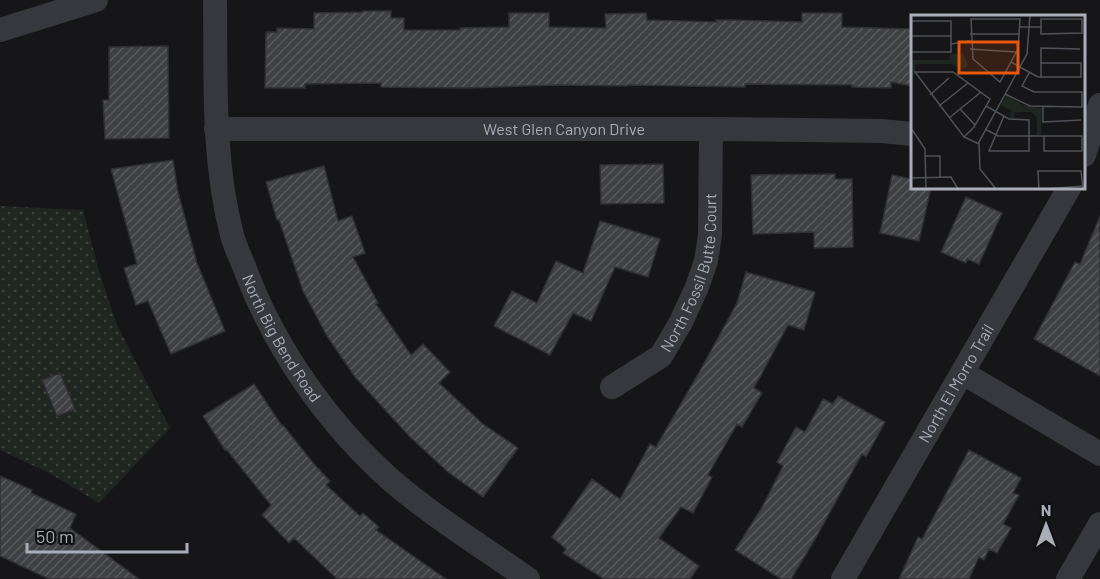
<svg xmlns="http://www.w3.org/2000/svg" width="1100" height="579" font-family="Barlow,sans-serif">
	<style>
		.park { fill: url(#park-dots) }
		.building { fill: url(#building-hatch); stroke: #303034; stroke-width: 1.5 }
		.lines { fill: none; stroke-linecap: round; stroke-linejoin: round }
		.minor { stroke: #37383d; stroke-width: 24 }
		.labels { text-anchor: middle; stroke-width: 4.5; stroke-linejoin: round; paint-order: stroke }
		.street-label { font-size: 16px; fill: #a8adb8; stroke: #111113 }
		.inset-road { fill: none; stroke: #505258; stroke-width: 1.5 }
		.view { fill: #e8590c; fill-opacity: 0.15; stroke: #e8590c; stroke-width: 3 }
		.inset-edge { fill: none; stroke: #a8adb8; stroke-width: 3 }
	</style>
	<defs>
		<pattern id="park-dots" width="8" height="8" patternUnits="userSpaceOnUse" patternTransform="scale(1.5)"><rect width="8" height="8" fill="#1e261f"/><path d="M2 2h.1M6 6h.1" fill="none" stroke="#3c433d" stroke-width="1.8" stroke-linecap="round"/></pattern>
		<pattern id="building-hatch" width="6" height="6" patternUnits="userSpaceOnUse" patternTransform="scale(1.5)"><rect width="6" height="6" fill="#404145"/><path d="M-1 1l2-2M0 6l6-6M5 7l2-2" fill="none" stroke="#595a5e"/></pattern>
	</defs>
	<rect width="100%" height="100%" fill="#161618"/>
	<path class="park" d="M0,206L83,210L98,268L117,325L170,428L99,503L51,474L0,450Z"/>
	<path class="building" d="M363,11H391V18H404V30H460V28L509,27V13H549V27L606,28L605,14L646,13L647,20L717,22L716,20H733L802,22V13H842V27L912,29V86L891,82V88L852,87V85L745,84V87L627,85V86L557,85L466,88L381,87V83L305,84V88H265L266,32H277V28L314,29V13L363,12Z
		M168,46L169,138L105,139L103,100H109V47Z
		M173,160L178,192L197,263L225,331L171,354L148,301L136,305L124,268L137,264L111,169Z
		M663,164L664,203L601,204L600,165Z
		M324,166L338,221L352,216L365,253L353,257L378,303L376,304L411,355L423,344L450,372L439,383L483,424L518,448L483,497L448,472L409,436L355,377L327,336L303,291L279,220H277L266,182Z
		M835,174V179H852L853,247L814,248V232L753,234L751,175Z
		M892,175L912,179V188H931L919,241L880,233Z
		M966,197L1002,213L979,264L967,259L966,263L941,252Z
		M1100,216V376L1034,339L1075,262L1080,264Z
		M600,221L660,239L648,277L615,267L591,321L573,313L550,355L494,326L512,291L537,303L556,261L583,273Z
		M746,272L815,292L804,330L788,325L754,388L762,393L742,427L737,424L708,475L712,477L693,513L681,507L659,538L699,566L690,579H604L563,553L566,549L552,537L592,479L620,499L650,444L656,447L697,376L737,303Z
		M60,373L75,409L57,416L42,380Z
		M254,384L282,426L283,425L314,464L330,481L326,485L360,516L363,513L379,527L376,530L446,579H337L294,538L289,543L262,515L271,505L226,449L225,450L203,416Z
		M838,396L885,422L866,457L862,454L814,541L791,579H781L735,550L761,509L783,466L777,462L796,427L805,432L823,399L833,404Z
		M969,450L1021,478L1013,493L1019,495L1003,524L1011,528L997,553L989,549L984,560L979,557L969,579H899L918,537L922,539Z
		M0,476L32,490L31,493L76,514L70,528L139,579H49L0,556Z"/>
	<g class="lines">
		<g class="minor">
			<path id="s1" d="M215,0C216,79 212,158 232,235C235,247 241,258 245,269C275,349 328,424 392,481C434,517 483,547 528,579"/>
			<path d="M0,30L96,0"/>
			<path id="s2" d="M216,129H711L882,131L912,134"/>
			<path d="M1084,155L1100,105"/>
			<path d="M963,373L1100,454"/>
			<path id="s3" d="M612,387L661,356L681,322L697,287L706,261L710,235L711,129"/>
			<path id="s4" d="M843,579L1069,188"/>
			<path d="M1068,579L1100,524"/>
		</g>
	</g>
	<g class="labels">
		<g class="street-label">
			<text dy="6" stroke="none"><textPath href="#s2" startOffset="348">West Glen Canyon Drive</textPath></text>
			<text dy="6" stroke="none"><textPath href="#s3" startOffset="148">North Fossil Butte Court</textPath></text>
			<text dy="6" stroke="none"><textPath href="#s1" startOffset="351">North Big Bend Road</textPath></text>
			<text dy="6" stroke="none"><textPath href="#s4" startOffset="226">North El Morro Trail</textPath></text>
		</g>
	</g>
	<g transform="translate(911 15)">
		<rect width="174" height="174" fill="#161618"/>
		<path d="M52,38L57,50L53,54L40,49H4V61L0,62V45H38L39,39ZM95,81L115,91L131,93L130,120H126V103L121,97H103V104L98,103L101,96L90,90Z" fill="#1e261f"/>
		<path class="inset-road" d="M60,4H109L107,34L89,67L62,44ZM130,4H171V18L130,19ZM0,6H40V37H0M109,12H130M59,19H109M0,21H40M40,29L59,26M59,34L105,37M100,47L127,62H170V48H130M130,62V33L169,34M94,79L119,91L171,92V77H123L111,71L118,58M19,80L38,63M28,91L57,68M75,91L84,96L98,104L118,105V136H78L93,101M132,92V107L170,105M49,94L64,110M38,103L70,77M0,113L14,134L15,174M74,114L87,121H171V136H133V121M53,122L63,112L79,84L42,57H4L53,122L68,129M15,141H29V162M0,163L40,162L47,174M85,174L69,154L68,127L116,39L119,0M128,174L127,156H170L172,174M132,174L172,171"/>
		<path class="view" d="M48,27H107V58H48Z"/>
		<rect width="174" height="174" class="inset-edge"/>
	</g>
	<g transform="translate(1046 525)" stroke="#111113" stroke-width="4.5" paint-order="stroke">
	<path d="M0-4.5L10 22L0 15L-10 22Z" fill="#a8adb8"/>
	<text y="-9" font-size="16" font-weight="bold" text-anchor="middle" fill="#a8adb8">N</text>
	</g>
	<path d="M27 543v9h160v-9" fill="none" stroke="#a8adb8" stroke-width="3"/>
	<text x="36" y="543" font-size="18" fill="#a8adb8" stroke="#111113" stroke-width="4.5" paint-order="stroke">50 m</text>
</svg>
